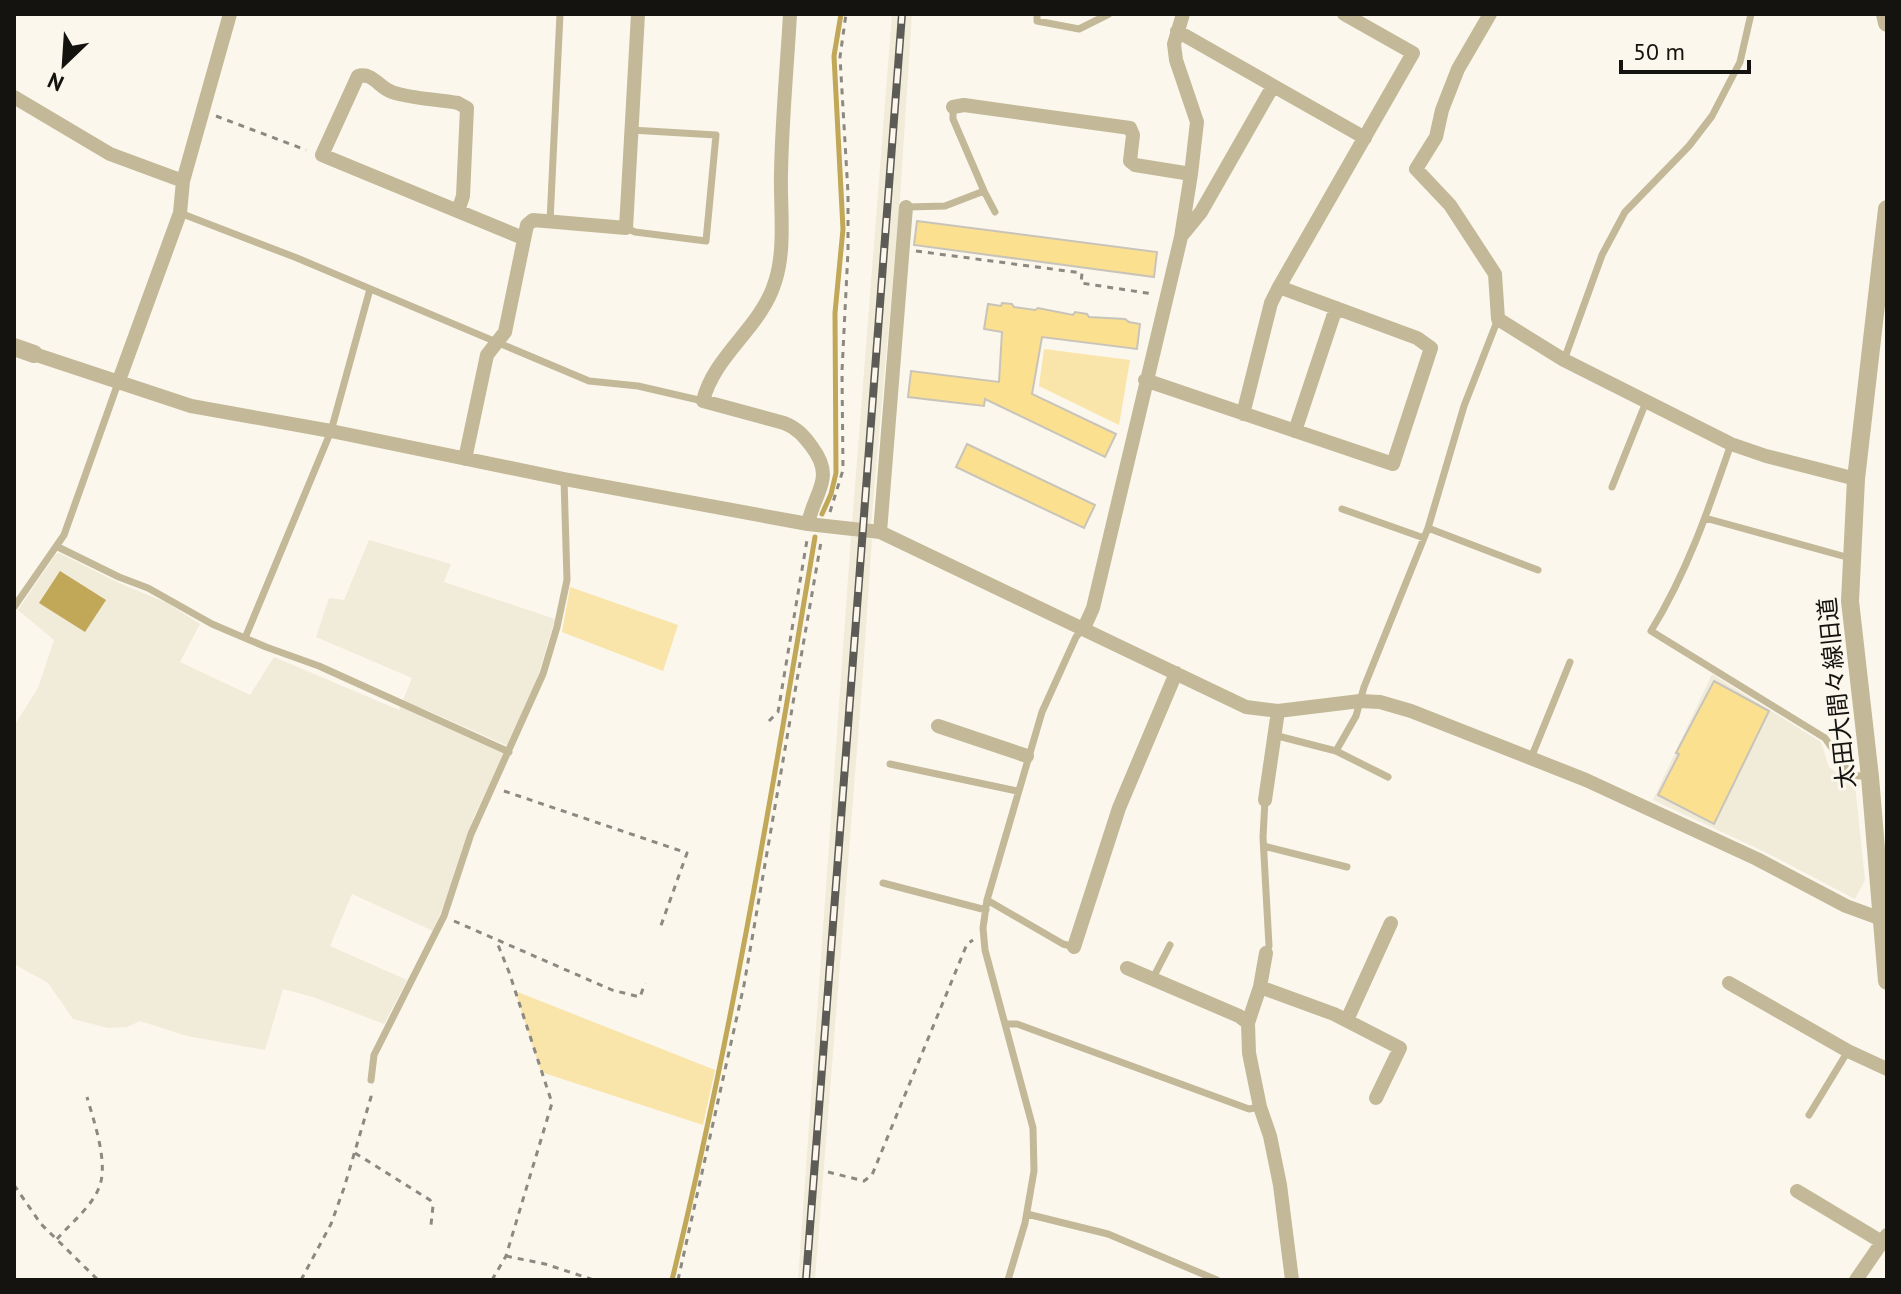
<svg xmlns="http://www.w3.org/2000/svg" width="1901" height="1294" font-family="'PT Sans','Noto Sans JP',sans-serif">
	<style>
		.built { fill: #f1ebd9 }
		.green { fill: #f9e4a9 }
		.water { fill: #c1a758 }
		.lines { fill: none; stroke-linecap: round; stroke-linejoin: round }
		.stream { stroke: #c1a758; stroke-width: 5 }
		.building { fill: #fbe090; stroke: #c8c4ba; stroke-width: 2 }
		.path { stroke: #8b8981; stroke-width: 3; stroke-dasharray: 6 6; stroke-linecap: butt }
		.service { stroke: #c3b897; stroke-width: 7 }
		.minor { stroke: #c3b897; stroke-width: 14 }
		.tertiary { stroke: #c3b897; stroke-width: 18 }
		.rail-casing { stroke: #5d5b55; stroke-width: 8 }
		.rail { stroke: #fbf7ec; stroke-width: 5; stroke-dasharray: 15; stroke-linecap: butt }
		.labels { text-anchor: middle; stroke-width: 6; stroke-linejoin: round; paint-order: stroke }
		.street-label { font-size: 24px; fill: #14130f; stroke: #fbf7ec }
	</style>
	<rect width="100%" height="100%" fill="#fbf7ec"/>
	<path class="built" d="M892,14H912L900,198L871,526L852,524Z
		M851,536L872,539L862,686L815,1280H798Z
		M369,540L451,564L444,582L555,619L531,699L508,746L422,708L418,715L504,754L474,816L451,888L433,931L352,894L330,946L407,980L384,1024L313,997L283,989L265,1050L187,1036L140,1021L127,1027L108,1028L73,1019L48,983L14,964V726L38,688L54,640L18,610L56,554L59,553L119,583L167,603L200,624L180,662L250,695L274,657L399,710L412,678L316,637L329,598L344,600Z
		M1712,674L1821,742L1829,767L1855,785L1865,880L1855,899L1767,853L1653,800Z"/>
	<path class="green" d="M1044,349L1130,360L1119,425L1039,386Z
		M570,587L678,625L663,671L562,632Z
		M515,991L715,1070L703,1125L541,1072Z"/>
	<path class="water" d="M60,571L106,600L85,632L39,603Z"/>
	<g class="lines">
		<path class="stream" d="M822,514L831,494L836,473L835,313L843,229L834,56L841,14
			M672,1280C732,1035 773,786 815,537"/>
	</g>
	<path class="building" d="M917,221L1157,252L1154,277L914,245Z
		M1002,303L1012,304L1014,307L1035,310L1038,308L1073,315L1075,312L1087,314L1089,317L1125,319L1129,322L1140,324L1137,349L1042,337L1032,394L1116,434L1105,457L985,399L984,406L908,397L911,371L999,382L1002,332L984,329L988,304L1001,306Z
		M967,444L1095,505L1084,528L956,467Z
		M1714,681L1769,711L1714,824L1658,795L1679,754L1676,753Z"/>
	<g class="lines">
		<path class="path" d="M216,116L306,150
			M916,251L1082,273L1081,283L1153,294
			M830,512L843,470L842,371L848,251V193L840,57L846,14
			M769,721L778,712L807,540
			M504,791L687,853L659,931
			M454,921L612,990L640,997L645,983
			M355,1153L430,1200L433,1206L431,1225
			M828,1172L864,1181L872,1175L967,944L973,940
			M14,1185L41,1224L98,1280
			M57,1239C70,1224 90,1208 98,1190C110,1166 94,1122 87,1097
			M506,1256L545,1264L594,1280
			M301,1280L331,1224L344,1188L371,1097V1090
			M492,1280L506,1256L552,1103L509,972L496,940
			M678,1280L744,985L821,542"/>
		<path class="service" d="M1037,14V21L1079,29L1109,14
			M984,191L995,212
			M907,207L945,206L984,191L953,119V107
			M180,213L297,258L589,381L638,386L703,401
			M550,221L560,14
			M626,228L635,232L706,241L716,135L631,130
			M1564,360L1602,255L1625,212L1689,146L1712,116L1740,62L1751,14
			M1731,444C1709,508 1687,573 1651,631L1825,738L1851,775L1870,777
			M1612,487L1646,402
			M1342,509L1424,538
			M1705,518L1850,558
			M1428,528L1538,570
			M58,547L119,577L148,588L212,624L266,647L319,666L509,752
			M14,607L64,535L118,383
			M245,638L331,431L370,289
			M1274,735L1336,751L1388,777
			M1336,751L1356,716L1364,687L1428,528L1464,406L1498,319
			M1531,758L1570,662
			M890,764L1017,791
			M1265,800L1263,837L1269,946L1266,953
			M1264,846L1347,867
			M883,883L986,910
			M987,900L1063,944L1074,947
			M1153,978L1170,945
			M1007,1024H1017L1249,1109L1260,1107
			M371,1080L374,1055L444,916L471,834L543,674L557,627L567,580L564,479
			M1809,1115L1848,1051
			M1027,1214L1108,1234L1217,1280
			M1008,1280L1025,1223L1034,1171L1033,1128L985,950L983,928L987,900L1042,712L1076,637L1082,630"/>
		<path class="minor" d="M790,14C787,67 782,120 781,173C780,207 786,249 775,282C761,328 714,355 703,401L784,423C797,428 804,436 812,447C836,479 814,492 808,524
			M1490,14L1458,69L1442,110L1436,137L1416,169L1450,205L1495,274L1498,319L1564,360L1731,444L1766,456L1856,479
			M1177,31L1365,138
			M14,97L110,154L183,181
			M953,107L964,105L1130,128L1133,135L1130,161L1135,165L1191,174
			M458,211L463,196L467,108L458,103C437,99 412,99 392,92C379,88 373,72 358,76L322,155L523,238
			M1183,234L1201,212L1273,86
			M34,354L191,406L331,431L564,479L808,524L880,532L1246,707L1278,711L1360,701L1380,702L1411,711L1586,780L1757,859L1846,906L1887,921
			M1145,380L1393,464L1431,348L1417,338L1279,287
			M118,383L180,213L183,181L230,14
			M1243,414L1271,303L1279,287L1413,53L1344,14
			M1295,431L1336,308
			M465,459L487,355L505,332L527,225L533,220L626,228L638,14
			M880,532L906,207
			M1084,628L1093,608L1181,237L1191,174L1197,122L1176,60L1174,44L1183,14
			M938,726L1027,756
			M1265,800L1278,711
			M1074,947L1119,808L1176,673
			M1266,953L1260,987L1248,1023L1249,1053L1260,1107L1270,1136L1280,1185L1292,1280
			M1127,968L1239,1016L1248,1023
			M1729,983L1848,1051L1887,1069
			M1260,987L1334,1014L1400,1048L1376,1098
			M1347,1020L1391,923
			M1797,1191L1882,1242
			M1856,1280L1887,1235"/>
		<path class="tertiary" d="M1885,14L1887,23
			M1887,209L1856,479L1850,601L1870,777L1887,981
			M14,347L34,354"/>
		<defs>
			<path id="rail" d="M806,1280L902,14"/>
		</defs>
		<use href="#rail" class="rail-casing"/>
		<use href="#rail" class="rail"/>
	</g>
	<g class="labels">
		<g class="street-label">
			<text transform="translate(1837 693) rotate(-96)" y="8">太田大間々線旧道</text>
		</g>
	</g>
	<rect width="1901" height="1294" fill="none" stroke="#14130f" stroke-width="32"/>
	<g transform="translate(64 64) rotate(205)" stroke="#fbf7ec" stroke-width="6" paint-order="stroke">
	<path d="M0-6L14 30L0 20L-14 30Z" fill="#14130f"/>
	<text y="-12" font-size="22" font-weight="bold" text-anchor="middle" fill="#14130f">N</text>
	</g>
	<path d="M1621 60v12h128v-12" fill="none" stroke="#14130f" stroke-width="4"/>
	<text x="1633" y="60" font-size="24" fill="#14130f" stroke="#fbf7ec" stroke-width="6" paint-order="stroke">50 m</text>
</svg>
